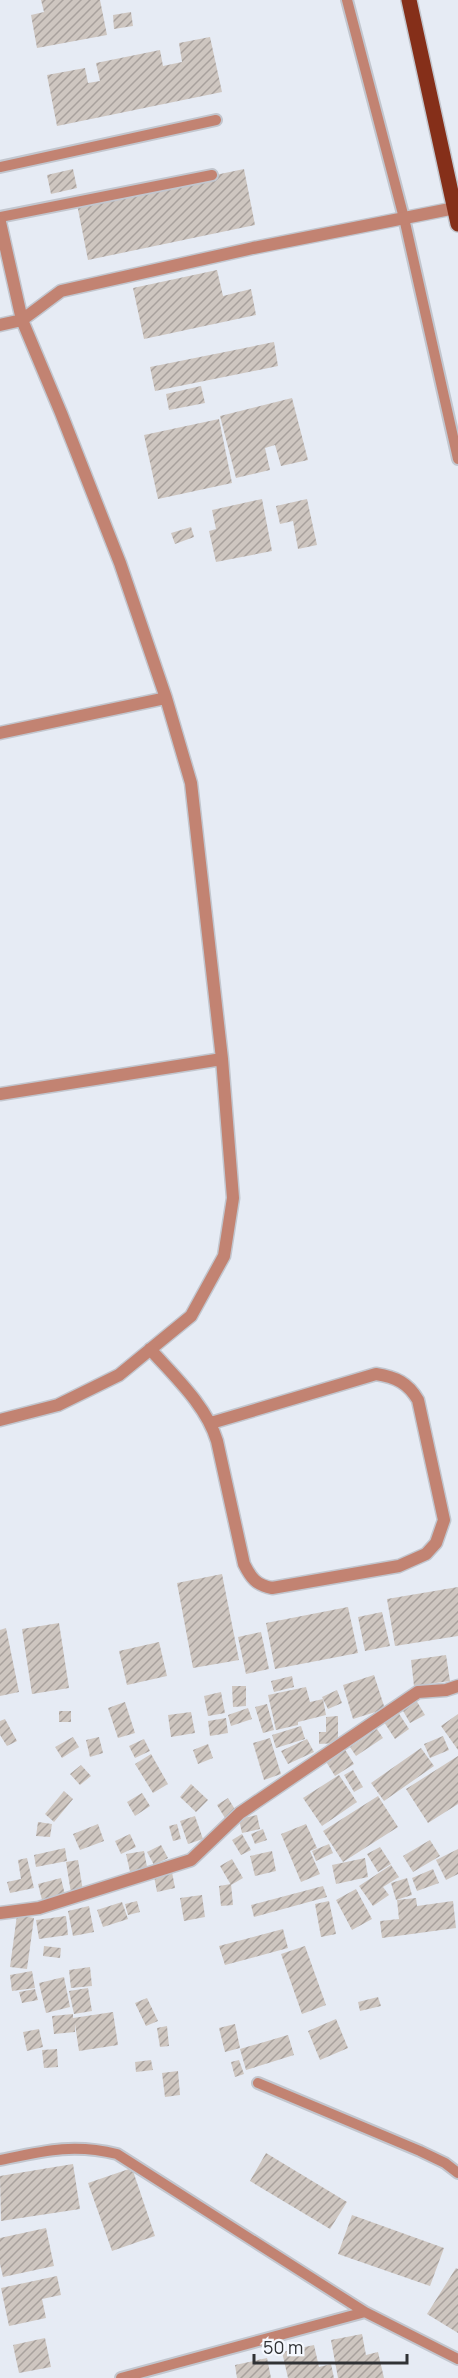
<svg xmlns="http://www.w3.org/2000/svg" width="458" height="2378" font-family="Manrope,sans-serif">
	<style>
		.building { fill: url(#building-hatch) }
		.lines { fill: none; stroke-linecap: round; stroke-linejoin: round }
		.service-casing { stroke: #c2c6ce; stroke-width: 14 }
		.minor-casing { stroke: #c2c6ce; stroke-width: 15 }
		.primary-casing { stroke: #c2c6ce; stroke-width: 18 }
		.service { stroke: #c28372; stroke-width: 10 }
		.minor { stroke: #c28372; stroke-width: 12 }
		.primary { stroke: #852f19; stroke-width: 15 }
	</style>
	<defs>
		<pattern id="building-hatch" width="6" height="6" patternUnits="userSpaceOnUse" patternTransform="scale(1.5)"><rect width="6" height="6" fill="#cec6c0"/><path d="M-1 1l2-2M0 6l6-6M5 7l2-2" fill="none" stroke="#a8a19d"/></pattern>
	</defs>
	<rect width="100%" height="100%" fill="#e6ebf4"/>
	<path class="building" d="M41,0H100L107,35L37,48L31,15L44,12Z
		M131,12L133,26L114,29L113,15Z
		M210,37L222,92L57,126L47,75L85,68L88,83L100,81L96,63L160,50L163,66L182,62L179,43Z
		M73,169L77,188L51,194L47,175Z
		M244,169L255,225L88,260L77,204Z
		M217,270L223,296L251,289L256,315L144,339L133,288Z
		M274,342L278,366L155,391L150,367Z
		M201,386L205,403L169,410L166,394Z
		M292,398L308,460L281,466L275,445L265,448L270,470L236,478L220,416Z
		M219,419L232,483L158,499L144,435Z
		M262,499L272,551L216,562L209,531L216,529L212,510Z
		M307,499L317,545L298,549L293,521L280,524L276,506Z
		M191,527L194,537L175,544L171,533Z
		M222,1574L239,1660L193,1668L177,1583Z
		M458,1587V1636L395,1646L387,1599Z
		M348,1607L358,1653L275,1669L266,1623Z
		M382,1612L390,1646L365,1651L358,1617Z
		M59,1623L69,1688L32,1694L22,1629Z
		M6,1628L19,1692L0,1696V1630Z
		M261,1632L269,1669L246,1674L238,1637Z
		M159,1642L167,1676L127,1685L119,1651Z
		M446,1655L450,1681L414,1686L411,1660Z
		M374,1675L385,1709L353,1719L343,1685Z
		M292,1676L294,1687L274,1692L271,1681Z
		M232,1686H246V1706L233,1707Z
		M306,1687L310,1702L323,1699L326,1715L298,1722V1725L276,1730L268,1695Z
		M337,1690L342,1703L328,1709L322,1697Z
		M221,1692L225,1713L208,1716L204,1696Z
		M416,1700L425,1715L410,1723L402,1709Z
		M125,1702L135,1733L118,1738L108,1708Z
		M267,1704L274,1730L263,1733L255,1707Z
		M248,1708L252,1719L231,1726L228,1715Z
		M396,1709L409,1729L395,1739L382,1719Z
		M59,1711H71V1722H59Z
		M191,1712L195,1733L171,1737L168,1715Z
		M458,1714V1750L441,1726Z
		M338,1716V1743L319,1744V1732H326V1717Z
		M226,1718L228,1733L210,1736L208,1721Z
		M5,1719L17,1741L7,1746L0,1735V1721Z
		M301,1726L305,1739L276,1748L272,1735Z
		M377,1729L383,1738L356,1756L350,1747Z
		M443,1736L449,1750L430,1758L424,1744Z
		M73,1737L79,1747L62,1758L55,1747Z
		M99,1737L103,1753L90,1757L86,1740Z
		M270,1738L281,1774L264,1780L253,1743Z
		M144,1739L150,1751L135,1758L129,1746Z
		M307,1739L314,1752L288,1764L281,1751Z
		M208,1744L213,1758L198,1764L193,1750Z
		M344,1748L354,1764L335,1776L325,1760Z
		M421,1748L434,1766L384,1801L371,1783Z
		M151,1754L168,1784L153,1793L135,1764Z
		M458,1756V1804L428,1823L406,1789Z
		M81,1765L91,1776L80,1785L70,1774Z
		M353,1770L363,1787L354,1792L344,1775Z
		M339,1775L357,1802L322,1826L303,1798Z
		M191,1784L208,1800L196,1812L180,1797Z
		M64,1791L73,1799L54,1822L45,1814Z
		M142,1793L150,1806L135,1816L127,1802Z
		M378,1796L398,1827L343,1862L323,1831Z
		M228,1798L236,1811L225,1818L217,1805Z
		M257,1815L260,1829L242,1833L239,1819Z
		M195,1816L203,1839L188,1844L180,1821Z
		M38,1822L52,1824L50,1837L36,1836Z
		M98,1824L104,1841L80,1850L73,1834Z
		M177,1824L181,1839L173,1841L169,1826Z
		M306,1824L317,1848L310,1851L320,1874L301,1882L281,1834Z
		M263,1829L267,1840L255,1844L251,1834Z
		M130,1834L136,1847L121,1854L115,1841Z
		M242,1834L251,1850L241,1855L232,1840Z
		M430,1840L440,1856L413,1872L403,1856Z
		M329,1844L333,1853L316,1861L312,1851Z
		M161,1845L168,1858L154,1865L147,1852Z
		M380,1847L391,1864L378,1872L367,1854Z
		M65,1848L67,1861L36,1867L34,1855Z
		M458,1849V1874L446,1880L436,1860Z
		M144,1851L148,1872L131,1876L126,1854Z
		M272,1851L276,1871L255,1876L250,1856Z
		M27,1858L34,1888L10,1893L7,1882L21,1879L18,1860Z
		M365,1858L368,1877L336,1884L332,1865Z
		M232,1859L243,1878L231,1885L220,1866Z
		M78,1860L83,1891L71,1893L66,1862Z
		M391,1865L399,1877L383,1887L389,1895L373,1906L359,1886Z
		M433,1869L439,1883L417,1891L412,1878Z
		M172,1872L175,1888L157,1892L154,1876Z
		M61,1878L65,1895L42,1900L38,1884Z
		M407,1878L412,1895L396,1900L391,1883Z
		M231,1884L233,1905L221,1906L219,1886Z
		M323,1886L327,1897L254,1917L251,1905Z
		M356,1889L372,1919L352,1930L336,1900Z
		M202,1895L205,1917L184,1921L180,1898Z
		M416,1898L417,1906L453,1901L456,1928L382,1938L380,1921L399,1919L397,1900Z
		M137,1901L140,1912L128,1915L125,1904Z
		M329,1901L336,1934L321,1937L315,1904Z
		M122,1902L128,1919L103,1927L97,1910Z
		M89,1906L94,1932L73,1936L68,1911Z
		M17,1915L34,1918L27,1969L10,1967Z
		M66,1916L68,1935L39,1939L36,1920Z
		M283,1929L288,1948L225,1965L219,1946Z
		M44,1946L61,1948L60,1958L43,1956Z
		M305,1946L326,2005L302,2014L281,1954Z
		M90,1967L92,1986L71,1988L69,1970Z
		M32,1971L35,1988L12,1991L10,1975Z
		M64,1977L70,2007L46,2013L39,1983Z
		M88,1988L92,2011L74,2014L69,1991Z
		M35,1989L38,2000L22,2003L19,1992Z
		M378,1997L381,2006L360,2011L358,2002Z
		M147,1998L158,2021L146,2026L135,2003Z
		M113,2012L118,2045L79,2051L75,2024V2032L54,2034L52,2016L73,2014V2018Z
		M336,2019L348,2048L320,2060L308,2031Z
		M235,2024L240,2048L225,2052L219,2028Z
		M167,2026L169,2046L160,2047L157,2028Z
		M39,2029L43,2047L27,2051L23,2032Z
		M288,2035L294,2055L246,2070L240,2049Z
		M57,2049L58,2067L44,2068L42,2050Z
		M151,2060L153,2070L136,2072L135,2062Z
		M239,2060L244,2074L235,2077L231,2062Z
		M178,2071L180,2095L165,2097L162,2073Z
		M266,2153L347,2202L330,2229L250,2181Z
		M73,2164L80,2209L1,2221L0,2176Z
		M132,2168L155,2236L112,2251L88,2183Z
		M352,2215L444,2248L430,2286L338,2254Z
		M46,2228L54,2266L3,2277L0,2264V2238Z
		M456,2268L458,2269V2333L427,2314Z
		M57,2276L61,2295L42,2299L46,2318L9,2326L1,2288Z
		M362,2334L366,2355L378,2352L384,2378H338L331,2340Z
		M45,2338L51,2367L19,2373L13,2345Z
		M314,2345L319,2367L331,2364L334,2378H288L282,2352Z
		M267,2358L271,2378H237L235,2365Z"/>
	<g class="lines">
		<defs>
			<path id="service" d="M347,0L404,218L458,459
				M0,167L216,120
				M0,217L212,175
				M258,2083L420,2151L445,2163L458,2173
				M0,2160C43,2151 73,2143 117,2154L365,2312L458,2359
				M121,2378L365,2312"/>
			<path id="minor" d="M0,222L22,320L61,413L120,563L166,698L191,783L222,1059L233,1198L224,1256L191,1316L119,1375L58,1405L0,1420
				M0,325L22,320L61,291L253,248L455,208
				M0,733L166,698
				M0,1094L222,1059
				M150,1349C174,1376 206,1405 217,1441L244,1564C251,1578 256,1585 272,1588L399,1566L426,1554L436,1543L444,1520L418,1400C408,1383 396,1377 376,1374L211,1423
				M0,1913L39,1908L191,1860L240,1813L418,1692L446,1690L458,1686"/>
			<path id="primary" d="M409,0L458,224"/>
		</defs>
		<use href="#service" class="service-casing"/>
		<use href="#minor" class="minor-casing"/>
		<use href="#primary" class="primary-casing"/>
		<use href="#service" class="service"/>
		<use href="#minor" class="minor"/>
		<use href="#primary" class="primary"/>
	</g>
	<path d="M254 2354v9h153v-9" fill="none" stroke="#303235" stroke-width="3"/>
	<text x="263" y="2354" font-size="18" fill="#303235" stroke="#f5f8fe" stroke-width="4.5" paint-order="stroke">50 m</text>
</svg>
